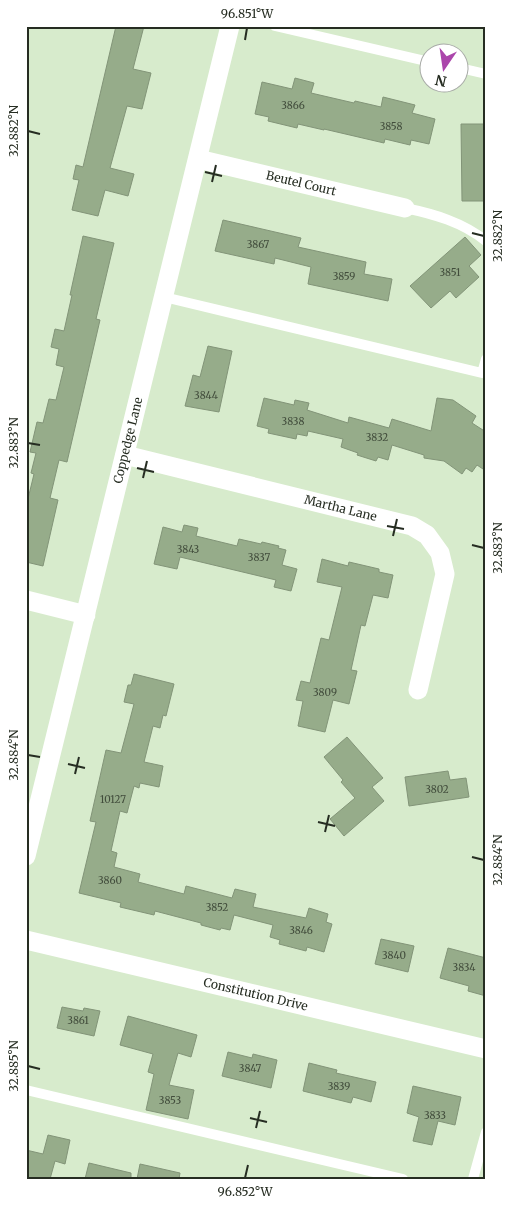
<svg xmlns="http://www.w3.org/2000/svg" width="512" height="1205" font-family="Merriweather,serif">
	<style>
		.building { fill: #96ac8a; stroke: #829478 }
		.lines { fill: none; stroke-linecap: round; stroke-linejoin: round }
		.lane { stroke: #fff; stroke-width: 10 }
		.street { stroke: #fff; stroke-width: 19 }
		.ticks { fill: none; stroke: #262d22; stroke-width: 2 }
		.labels { text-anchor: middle; stroke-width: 4; stroke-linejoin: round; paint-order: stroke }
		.number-label { font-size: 10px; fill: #424d3c }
		.street-label { font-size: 12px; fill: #262d22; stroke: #fff }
		.neatline { fill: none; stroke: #262d22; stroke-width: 2 }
		.ticks-label { font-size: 12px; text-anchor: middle; fill: #262d22 }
	</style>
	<rect width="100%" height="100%" fill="#d7ebcc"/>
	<path class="building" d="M116,26H144L133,69L151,73L142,109L127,106L110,168L134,174L128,196L105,190L98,216L72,210L79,180L73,179L76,165L83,167Z
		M295,78L314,83L311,93L354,103L355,101L381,107L383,97L415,105L412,113L435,119L429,144L411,140L410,145L385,139L384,143L324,129V130L298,124L297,128L268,121L269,117L255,114L262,82L292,89Z
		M461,124H486V201H462Z
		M223,220L301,238L298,247L366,262L364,274L392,279L388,301L308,284L311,267L275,258L274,264L215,251Z
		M83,236L114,243L96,319L100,320L67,462L59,460L50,498L58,500L43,566L26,562V507L34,474L31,473L36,453L30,452L37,422L43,423L49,399L56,400L64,367L56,365L59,349L51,347L55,329L64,331L72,295H70Z
		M465,237L481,255L469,266L479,277L456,298L450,291L431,308L410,286Z
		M208,346L232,351L219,412L185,406L193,375L200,377Z
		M264,398L294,405L295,400L309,403L307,410L348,423L349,417L389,428L392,419L431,431L437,398L453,400L476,416L472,423L486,432V471L477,465L472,472L466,468L462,474L444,461L424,458V455L392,445L388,460L378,457L376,461L357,455L358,453L341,447L343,439L308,431L307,436L297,434L296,439L268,433L269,429L257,426Z
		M184,525L198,528L196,536L237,546L239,539L261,544L262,542L279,546L278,548L286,550L282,565L297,569L291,591L274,587L276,580L180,557L177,569L154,564L163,527L182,532Z
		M322,559L348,566L349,562L379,569V572L393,575L388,598L373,595L365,626L361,625L351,670L357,671L349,704L333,700L325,732L298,726L303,701L296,700L301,681L310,683L321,638L329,640L342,587L317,582Z
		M134,674L174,684L166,716L163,715L160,728L153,726L144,762L163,766L159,787L140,783L139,788L134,786L127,813L120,811L111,851L117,853L114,867L140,874L138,882L184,894L186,886L232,898L235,889L256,894L253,907L306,918L309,908L328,914L326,922L332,924L324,952L307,947L306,951L279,944L280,940L270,937L273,925L234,915L230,930L221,928L220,930L201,925V923L155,911L154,915L120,907L121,903L79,893L96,822L90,821L106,750L121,753L134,704L124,702L128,685H131Z
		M347,737L383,778L372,787L384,801L344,836L330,819L355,798L341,782L343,780L324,757Z
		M448,771L450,780L466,778L469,797L409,806L405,777Z
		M381,939L414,946L408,972L375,964Z
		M448,948L486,958V996L468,991L469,986L440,978Z
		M62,1007L83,1011L84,1008L100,1011L94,1036L57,1028Z
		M128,1016L197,1035L191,1057L178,1053L169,1085L194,1090L188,1119L146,1110L154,1074L148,1072L153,1054L120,1045Z
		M228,1052L252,1058L253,1054L277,1060L271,1088L222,1076Z
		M309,1063L337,1070L336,1073L376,1082L371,1102L353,1097L351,1103L303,1091Z
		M413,1086L461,1097L455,1125L438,1121L432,1145L413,1141L419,1117L407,1113Z
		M48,1135L70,1140L65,1164L55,1161L50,1179H26V1150L43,1154Z
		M89,1163L131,1173V1179H85Z
		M140,1164L180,1173L179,1179H137Z"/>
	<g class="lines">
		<path class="lane" d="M275,26L430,62
			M460,68L486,74
			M405,208C434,214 462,222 486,241
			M164,297L482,373L486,359
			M26,1090L403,1179
			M473,1179L486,1132"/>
		<g class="street">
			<path id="s1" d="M198,159L405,208"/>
			<path id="s2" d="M125,455L412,526L427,535L440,553L445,574L418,690"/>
			<path d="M26,600L86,615"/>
			<path id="s3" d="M26,856L230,26"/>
			<path id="s4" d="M26,940L486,1049"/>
		</g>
	</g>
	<path class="ticks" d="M245,40L247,28M28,131L40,134M205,172L222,176M212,182L216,165M472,233L484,236M28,443L40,445M137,468L154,472M143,478L147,461M387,526L404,529M393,536L397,519M472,545L484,548M28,755L40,757M68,764L85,768M75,774L79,757M318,822L335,826M325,832L329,815M472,857L484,860M28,1066L40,1069M250,1118L267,1122M256,1128L260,1111M245,1178L248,1165"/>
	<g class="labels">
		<g class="number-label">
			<text x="293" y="109">3866</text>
			<text x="391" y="130">3858</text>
			<text x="258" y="248">3867</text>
			<text x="450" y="276">3851</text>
			<text x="344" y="280">3859</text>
			<text x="206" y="399">3844</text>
			<text x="293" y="425">3838</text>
			<text x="377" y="441">3832</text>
			<text x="188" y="553">3843</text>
			<text x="259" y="561">3837</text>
			<text x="325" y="696">3809</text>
			<text x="437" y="793">3802</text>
			<text x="113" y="803">10127</text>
			<text x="110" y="884">3860</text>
			<text x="217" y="911">3852</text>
			<text x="301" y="934">3846</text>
			<text x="394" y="959">3840</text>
			<text x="464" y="971">3834</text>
			<text x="78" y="1024">3861</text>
			<text x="250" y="1072">3847</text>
			<text x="339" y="1090">3839</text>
			<text x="170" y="1104">3853</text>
			<text x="435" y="1119">3833</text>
		</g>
		<g class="street-label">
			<text dy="4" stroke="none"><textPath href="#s1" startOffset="106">Beutel Court</textPath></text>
			<text dy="4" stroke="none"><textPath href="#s3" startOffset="428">Coppedge Lane</textPath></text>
			<text dy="4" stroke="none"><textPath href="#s2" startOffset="222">Martha Lane</textPath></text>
			<text dy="4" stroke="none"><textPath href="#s4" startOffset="236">Constitution Drive</textPath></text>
		</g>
	</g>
	<rect width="512" height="1205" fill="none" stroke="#ffffff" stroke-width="55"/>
	<g transform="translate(444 68) rotate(193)"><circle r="24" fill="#ffffff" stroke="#a8aba7"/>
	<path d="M0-4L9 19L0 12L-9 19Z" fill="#ab46ab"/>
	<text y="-8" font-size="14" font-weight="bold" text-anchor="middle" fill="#262d22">N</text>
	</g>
	<rect x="28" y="28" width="456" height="1150" class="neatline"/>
	<g class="ticks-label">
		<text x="247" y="18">96.851°W</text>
		<text transform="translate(14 131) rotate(-90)" y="4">32.882°N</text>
		<text transform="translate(498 236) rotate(-90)" y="4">32.882°N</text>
		<text transform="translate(14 443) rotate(-90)" y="4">32.883°N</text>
		<text transform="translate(498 548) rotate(-90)" y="4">32.883°N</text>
		<text transform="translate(14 755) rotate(-90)" y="4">32.884°N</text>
		<text transform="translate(498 860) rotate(-90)" y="4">32.884°N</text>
		<text transform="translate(14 1066) rotate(-90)" y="4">32.885°N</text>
		<text x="245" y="1196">96.852°W</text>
	</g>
</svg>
